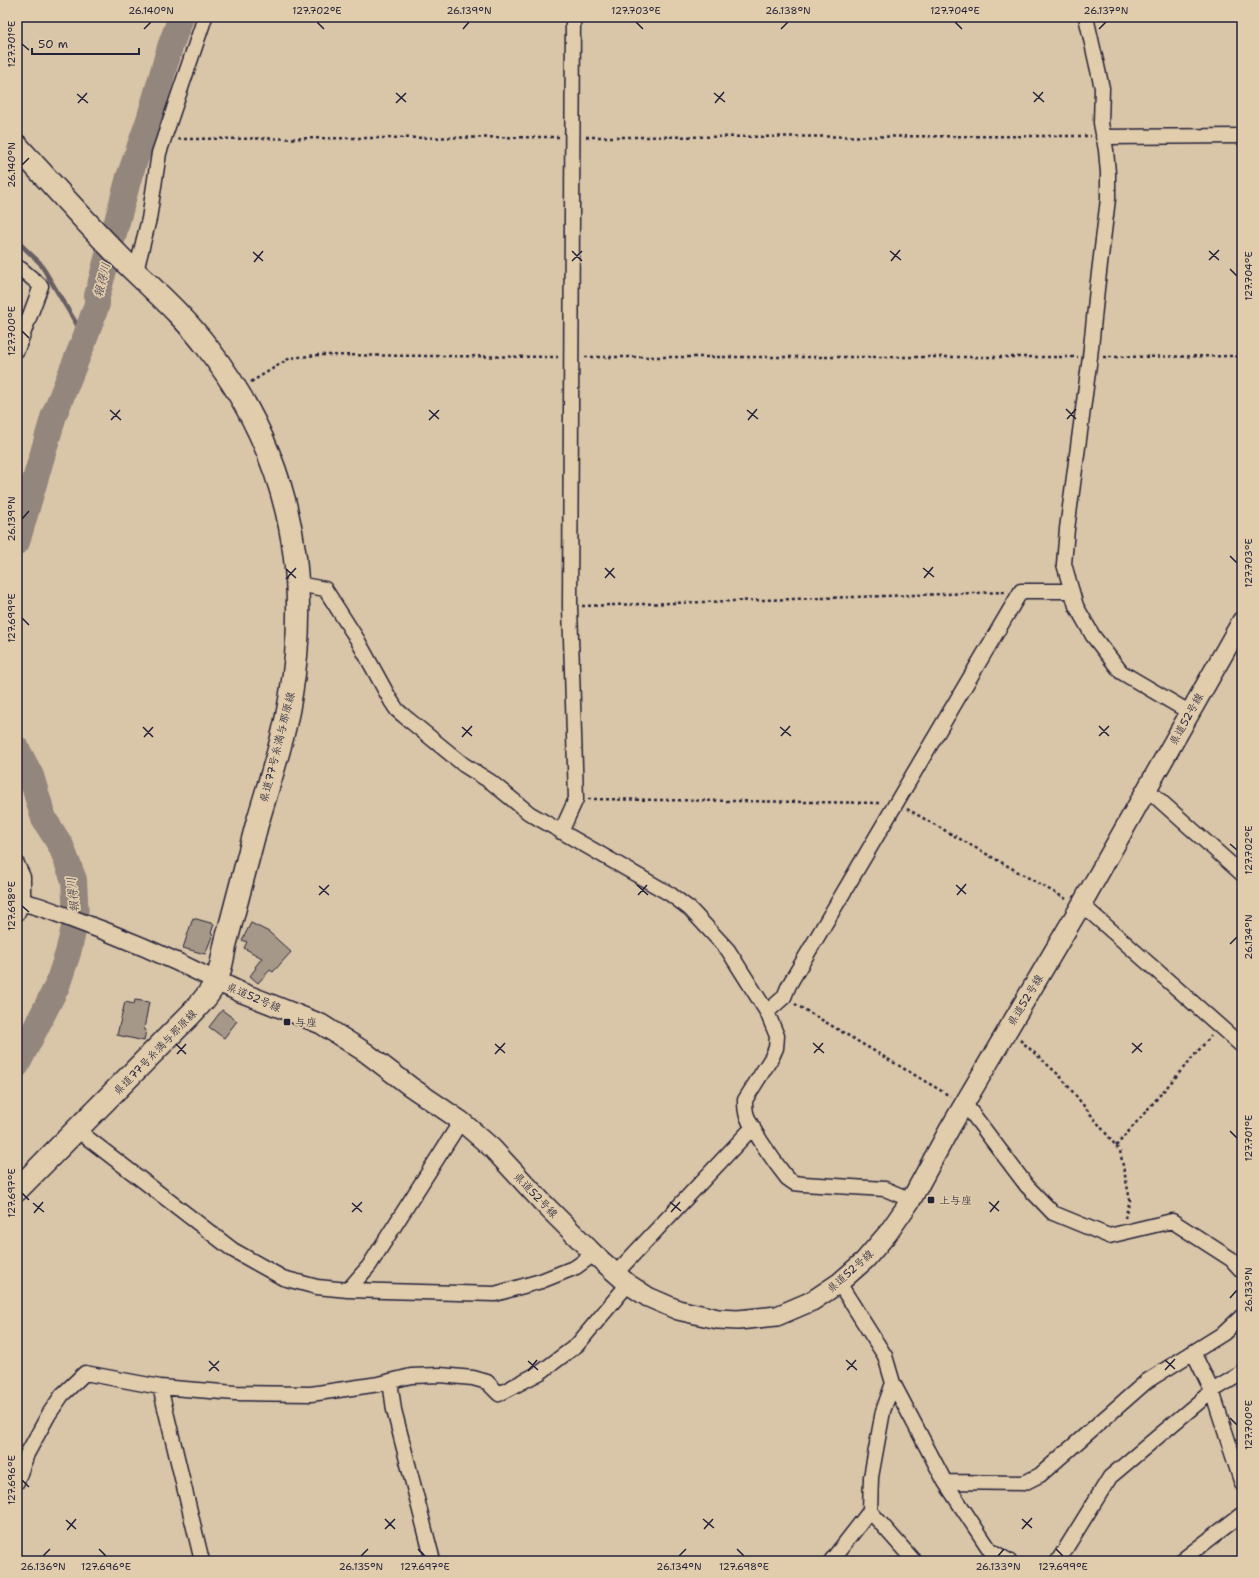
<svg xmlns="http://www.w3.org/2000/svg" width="1259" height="1578" font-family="'Shantell Sans','Klee One',sans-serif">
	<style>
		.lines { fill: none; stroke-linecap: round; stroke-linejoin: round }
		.stream { stroke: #665e63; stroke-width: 4.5 }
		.river { stroke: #93867d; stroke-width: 26 }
		.building { fill: #a69889; stroke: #22223b }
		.minor-casing { stroke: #22223b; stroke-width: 17 }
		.tertiary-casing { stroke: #22223b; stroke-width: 20 }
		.secondary-casing { stroke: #22223b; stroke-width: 22 }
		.primary-casing { stroke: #22223b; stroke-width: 25 }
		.path { stroke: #22223b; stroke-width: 2.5; stroke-dasharray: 3 3; stroke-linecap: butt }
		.minor { stroke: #e1ccab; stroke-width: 14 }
		.tertiary { stroke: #e1ccab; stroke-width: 17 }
		.secondary { stroke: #e1ccab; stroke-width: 19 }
		.primary { stroke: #e1ccab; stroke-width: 22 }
		.ticks { fill: none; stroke: #22223b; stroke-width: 1.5 }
		.poi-dot { fill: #22223b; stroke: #e1ccab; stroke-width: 1.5 }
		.labels { text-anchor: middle; stroke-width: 3.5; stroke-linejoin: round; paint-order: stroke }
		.street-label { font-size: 11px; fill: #22223b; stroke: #e1ccab }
		.poi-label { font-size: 11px; fill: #22223b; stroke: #e1ccab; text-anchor: start }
		.water-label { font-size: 12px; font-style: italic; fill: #3e3b4c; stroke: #e1ccab }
		.neatline { fill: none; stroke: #22223b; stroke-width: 1.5 }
		.ticks-label { font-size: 10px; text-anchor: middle; fill: #22223b }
	</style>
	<rect width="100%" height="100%" fill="#d9c5a7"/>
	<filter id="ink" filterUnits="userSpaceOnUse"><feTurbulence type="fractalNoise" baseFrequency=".025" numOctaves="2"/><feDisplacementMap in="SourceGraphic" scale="8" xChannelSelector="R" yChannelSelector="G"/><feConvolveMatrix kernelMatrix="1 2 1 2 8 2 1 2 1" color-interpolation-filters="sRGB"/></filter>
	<g filter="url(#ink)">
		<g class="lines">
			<path class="stream" d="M17,241L40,263L85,338"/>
			<path class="river" d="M17,542L54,415L85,338L97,304V296L129,177L149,120L170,47L181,17
				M17,749L31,776L44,819L61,846L74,880L76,919L68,953L57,986L17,1065"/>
		</g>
		<path class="building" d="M193,918L214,924L211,933L213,934L205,954L183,948Z
			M251,923L269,932L291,952L273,972L270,970L258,983L250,976L256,968L255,967L262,958L244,948L247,942L242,940Z
			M135,1000L149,1002L144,1029L146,1030L144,1041L117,1035L125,1002L134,1004Z
			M222,1010L237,1021L224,1038L209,1027Z"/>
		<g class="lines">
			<defs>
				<path id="minor" d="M1086,17L1102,88L1101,123L1106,150L1108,173V199L1097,289L1090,357L1067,529L1064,564L1076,606L1093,636L1121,672L1189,712
					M1103,137L1242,136
					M17,267L21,269L41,286L17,350
					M136,271L149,219L159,153L205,17
					M298,584L325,589L357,639L391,701L397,710L404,716L464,765L491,782L529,813L670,894L690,909L728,950L767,1012L777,1036L776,1048L772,1057L745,1100C745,1106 745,1111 747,1116C753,1132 776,1164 787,1178L794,1183L803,1184L885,1189L911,1200
					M1147,789L1242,874
					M561,832L576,799L570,606L573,17
					M17,864L23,877V902L17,914
					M1080,907L1088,910L1242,1046
					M767,1012L784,997L789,985L1021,591H1072
					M965,1104L1027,1186L1053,1213L1109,1236L1172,1221L1231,1259L1242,1271
					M77,1130L233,1250L283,1278L317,1287L348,1290L495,1294L541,1281L576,1267L594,1254
					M616,1273L753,1127
					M839,1283L885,1356L893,1383L945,1482L1024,1483L1040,1475L1147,1381L1224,1333L1242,1316
					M348,1290L369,1266L461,1121
					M1193,1352L1212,1391L1242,1484
					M390,1381L394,1410L433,1561
					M160,1387L202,1561
					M17,1482L27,1454L49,1414L62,1395L85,1373L160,1387L235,1393L311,1394L379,1384L411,1376L440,1375L473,1378L487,1382L499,1394L541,1372L577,1345L628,1284
					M945,1482L990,1550L1009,1561
					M870,1511L914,1561
					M831,1561L870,1511L871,1477L883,1411L893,1383
					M1058,1561L1110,1477L1212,1391L1242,1373
					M1181,1561L1242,1514"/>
				<path id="tertiary" d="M17,902C35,903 53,912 70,918C120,936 169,957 217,981"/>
				<path id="secondary" d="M217,981L240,992L321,1024L365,1052L411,1087L461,1121L492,1148L543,1203L594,1254L628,1284L648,1297L678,1310L718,1319L738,1320L777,1316L812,1301L839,1283L865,1260L888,1233L911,1200L950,1128L1080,907L1242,621"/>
				<path id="primary" d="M17,146C52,184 85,222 121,258C150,287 182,314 207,347C288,452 313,570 290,700C283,742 269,783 257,824C247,862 237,900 227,938C223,952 222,969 216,981C211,993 201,1003 192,1013L17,1190"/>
			</defs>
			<use href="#minor" class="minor-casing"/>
			<use href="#tertiary" class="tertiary-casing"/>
			<use href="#secondary" class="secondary-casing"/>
			<use href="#primary" class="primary-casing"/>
			<path class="path" d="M17,22L18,17
				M586,137L1091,136
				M178,139L559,137
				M585,357H1078
				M1103,357L1242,356
				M251,382L290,358L318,355L558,357
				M582,606L1005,592
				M588,799L881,803
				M907,809L1066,899
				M795,1004L950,1096
				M1020,1040L1060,1076L1120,1151L1130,1200L1125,1218
				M1116,1146L1211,1036"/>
			<use href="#minor" class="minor"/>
			<use href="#tertiary" class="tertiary"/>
			<use href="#secondary" class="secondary"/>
			<use href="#primary" class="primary"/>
		</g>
	</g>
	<path class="ticks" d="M317,22L324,29M636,22L643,29M955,22L962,29M144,29L151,22M463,29L469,22M781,29L788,22M1099,29L1106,22M22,44L29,50M1033,92L1044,102M396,93L406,102M714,93L725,102M77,94L88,103M1034,102L1043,92M78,103L87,93M396,103L406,93M715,103L724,92M22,165L29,158M572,251L582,261M890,251L901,260M1209,251L1219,260M253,252L263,261M1209,260L1219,250M572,261L582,251M891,261L900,250M254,262L263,251M1230,269L1237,276M22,331L29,338M1066,409L1076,419M110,410L121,420M429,410L439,419M747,410L758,419M1067,419L1076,409M111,420L120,410M429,420L439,410M748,420L757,409M22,519L29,511M1230,556L1237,563M605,568L615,578M923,568L934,577M286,569L296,578M605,578L614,568M924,578L933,567M286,579L296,568M22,618L29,625M1099,726L1109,736M143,727L153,737M462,727L472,736M780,727L791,736M781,736L790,726M1099,736L1109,726M144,737L153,727M462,737L472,726M1230,844L1237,850M637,885L648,895M956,885L966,894M319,886L329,895M319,895L329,885M638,895L647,885M957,895L966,884M22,906L29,912M1230,944L1237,937M813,1043L824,1053M1132,1043L1142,1052M176,1044L186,1054M495,1044L505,1053M814,1053L823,1043M1132,1053L1142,1043M177,1054L186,1044M495,1054L505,1043M1230,1131L1237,1138M22,1193L29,1200M670,1202L681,1211M989,1202L999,1211M33,1203L44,1212M352,1203L362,1212M352,1212L362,1202M671,1212L680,1202M990,1212L999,1201M34,1213L43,1202M1230,1298L1237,1290M846,1360L857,1370M1165,1360L1175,1369M209,1361L219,1371M528,1361L538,1370M847,1370L856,1360M1165,1370L1175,1359M209,1371L219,1361M528,1371L537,1360M1230,1418L1237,1425M22,1480L29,1487M385,1519L395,1529M703,1519L714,1528M1022,1519L1032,1528M66,1520L76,1529M385,1529L395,1519M704,1529L713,1519M1022,1529L1032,1518M67,1530L76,1519M99,1549L106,1556M418,1549L425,1556M737,1549L744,1556M1056,1549L1063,1556M43,1556L50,1549M361,1556L368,1549M679,1556L686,1549M998,1556L1004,1549"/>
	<g class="poi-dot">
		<rect x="283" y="1018" width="8" height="8" rx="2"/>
		<rect x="927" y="1196" width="8" height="8" rx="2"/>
	</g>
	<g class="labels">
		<g class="street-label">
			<text transform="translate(1186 719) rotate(-61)" y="4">県道52号線</text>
			<text transform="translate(277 747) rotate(-76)" y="4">県道77号糸満与那原線</text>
			<text transform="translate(254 997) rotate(23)" y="4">県道52号線</text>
			<text transform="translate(1025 1000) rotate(-59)" y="4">県道52号線</text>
			<text transform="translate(155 1052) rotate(-46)" y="4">県道77号糸満与那原線</text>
			<text transform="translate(536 1195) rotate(46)" y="4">県道52号線</text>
			<text transform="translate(850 1271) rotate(-42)" y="4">県道52号線</text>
		</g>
		<g class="poi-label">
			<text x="295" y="1026">与座</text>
			<text x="939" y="1204">上与座</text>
		</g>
		<g class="water-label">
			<text transform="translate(102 280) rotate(-76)" y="4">報得川</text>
			<text transform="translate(73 895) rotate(-96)" y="4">報得川</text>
		</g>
	</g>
	<rect width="1259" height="1578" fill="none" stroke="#e1ccab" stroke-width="44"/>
	<path d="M32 48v6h107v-6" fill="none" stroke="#22223b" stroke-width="2"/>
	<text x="38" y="48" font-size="12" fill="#22223b" stroke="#e1ccab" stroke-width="3" paint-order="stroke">50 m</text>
	<rect x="22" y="22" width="1215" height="1534" class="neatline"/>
	<g class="ticks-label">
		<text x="151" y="14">26.140°N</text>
		<text x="317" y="14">127.702°E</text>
		<text x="469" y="14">26.139°N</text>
		<text x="636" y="14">127.703°E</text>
		<text x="788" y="14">26.138°N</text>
		<text x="955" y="14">127.704°E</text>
		<text x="1106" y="14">26.137°N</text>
		<text transform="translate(11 44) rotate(-90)" y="4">127.701°E</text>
		<text transform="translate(11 165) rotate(-90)" y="4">26.140°N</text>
		<text transform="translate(1248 276) rotate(-90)" y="4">127.704°E</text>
		<text transform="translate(11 331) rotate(-90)" y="4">127.700°E</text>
		<text transform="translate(11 519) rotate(-90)" y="4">26.139°N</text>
		<text transform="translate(1248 563) rotate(-90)" y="4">127.703°E</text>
		<text transform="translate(11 618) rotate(-90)" y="4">127.699°E</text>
		<text transform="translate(1248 850) rotate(-90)" y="4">127.702°E</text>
		<text transform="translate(11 906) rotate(-90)" y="4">127.698°E</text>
		<text transform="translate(1248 937) rotate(-90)" y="4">26.134°N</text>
		<text transform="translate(1248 1138) rotate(-90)" y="4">127.701°E</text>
		<text transform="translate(11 1193) rotate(-90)" y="4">127.697°E</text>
		<text transform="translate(1248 1290) rotate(-90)" y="4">26.133°N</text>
		<text transform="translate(1248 1425) rotate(-90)" y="4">127.700°E</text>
		<text transform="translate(11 1480) rotate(-90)" y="4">127.696°E</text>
		<text x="43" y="1570">26.136°N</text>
		<text x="106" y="1570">127.696°E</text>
		<text x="361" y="1570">26.135°N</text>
		<text x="425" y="1570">127.697°E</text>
		<text x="679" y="1570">26.134°N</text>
		<text x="744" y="1570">127.698°E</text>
		<text x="998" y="1570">26.133°N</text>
		<text x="1063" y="1570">127.699°E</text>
	</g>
</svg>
